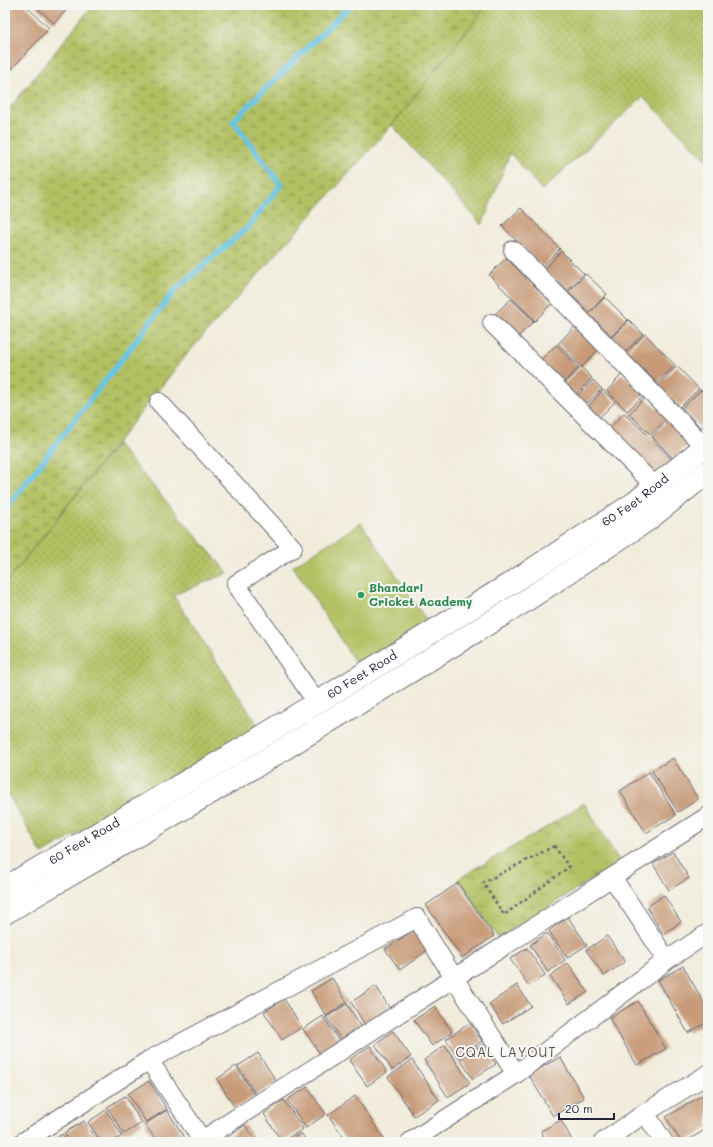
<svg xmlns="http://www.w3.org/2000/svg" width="713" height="1147" font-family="Mali,sans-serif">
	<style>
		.grass { fill: url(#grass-dots); stroke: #6a724f }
		.wetland { fill: url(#wetland-marsh); stroke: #6a724f }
		.park { fill: url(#park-tufts); stroke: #6a724f }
		.pitch { fill: #b2c163; stroke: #6a724f }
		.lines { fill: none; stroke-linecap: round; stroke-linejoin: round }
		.stream { stroke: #66c4e4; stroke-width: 5.5 }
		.building { fill: #c79b79 }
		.minor-casing { stroke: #6a6973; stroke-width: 20 }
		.tertiary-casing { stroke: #6a6973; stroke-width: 24 }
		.path { stroke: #6a6973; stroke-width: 2.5; stroke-dasharray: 3 3; stroke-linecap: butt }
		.minor { stroke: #fff; stroke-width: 18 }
		.tertiary { stroke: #fff; stroke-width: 22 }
		.leisure-dot { fill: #2e9e5b; stroke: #f6f6f2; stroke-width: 1.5 }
		.labels { text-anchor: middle; stroke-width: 4; stroke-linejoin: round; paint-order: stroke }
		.street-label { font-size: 12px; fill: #22223b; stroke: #f6f6f2 }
		.leisure-label { font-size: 12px; font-weight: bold; fill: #27864d; stroke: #f6f6f2; text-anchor: start }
		.neighbourhood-label { font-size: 13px; letter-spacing: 1px; fill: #5c4c51; stroke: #f6f6f2 }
	</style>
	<defs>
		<pattern id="grass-dots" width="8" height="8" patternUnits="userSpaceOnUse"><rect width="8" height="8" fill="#b2c163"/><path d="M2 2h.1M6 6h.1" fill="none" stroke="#909c53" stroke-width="1.8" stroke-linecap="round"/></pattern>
		<pattern id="wetland-marsh" width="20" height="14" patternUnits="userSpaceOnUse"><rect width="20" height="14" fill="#b2c163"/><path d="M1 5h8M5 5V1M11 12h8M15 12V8" fill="none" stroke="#909c53"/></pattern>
		<pattern id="park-tufts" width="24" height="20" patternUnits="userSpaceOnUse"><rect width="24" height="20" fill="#b2c163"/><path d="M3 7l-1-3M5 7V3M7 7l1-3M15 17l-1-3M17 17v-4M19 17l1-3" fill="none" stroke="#909c53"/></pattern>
	</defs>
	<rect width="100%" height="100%" fill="#f6f6f2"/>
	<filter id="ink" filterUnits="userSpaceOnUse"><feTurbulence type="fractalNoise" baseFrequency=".025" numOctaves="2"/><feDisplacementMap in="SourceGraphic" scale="8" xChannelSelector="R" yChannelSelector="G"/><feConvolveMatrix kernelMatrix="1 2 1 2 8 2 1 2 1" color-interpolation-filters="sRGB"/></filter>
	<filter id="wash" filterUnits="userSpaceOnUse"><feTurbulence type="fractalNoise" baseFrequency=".012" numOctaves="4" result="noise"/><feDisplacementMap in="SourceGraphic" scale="16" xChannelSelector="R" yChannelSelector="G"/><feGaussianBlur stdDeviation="0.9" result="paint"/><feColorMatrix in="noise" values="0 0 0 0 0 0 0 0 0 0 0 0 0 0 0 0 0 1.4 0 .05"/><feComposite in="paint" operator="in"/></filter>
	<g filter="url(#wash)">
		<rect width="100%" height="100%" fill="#f1ecdb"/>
		<path class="grass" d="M487,5H708V161L643,97L542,190L510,153L482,225L392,125Z
			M117,444L228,573L173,595L260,728L42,854L5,789V584Z"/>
		<path class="wetland" d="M93,5H487L392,125L187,354L5,584V114Z"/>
		<path class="park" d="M584,803L620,862L498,938L458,879L547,827Z"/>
		<path class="pitch" d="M361,523L429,624L359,668L293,566Z"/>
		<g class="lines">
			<path class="stream" d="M5,510L176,289L247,228L281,185L233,121L351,5"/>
		</g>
		<g id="blocks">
			<path class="building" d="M5,5H25L49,28L5,76Z
				M34,5H71L54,23Z
				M521,208L560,249L542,267L502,226Z
				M561,251L584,274L567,291L544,269Z
				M506,258L552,303L535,321L489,275Z
				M586,274L607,294L589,312L568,292Z
				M605,297L628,320L612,336L589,314Z
				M511,299L534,321L517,338L494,315Z
				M629,320L643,334L625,352L611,338Z
				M575,326L599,349L582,367L558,344Z
				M645,334L675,365L657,383L626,353Z
				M556,345L579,367L563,383L540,361Z
				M677,366L699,389L680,407L658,385Z
				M581,367L592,378L574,397L563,386Z
				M622,374L644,395L627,411L607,391Z
				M593,380L602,389L584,407L575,398Z
				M603,390L615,402L597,420L586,409Z
				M701,390L708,397V421L701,428L682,408Z
				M645,397L667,418L651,435L629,414Z
				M624,413L673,460L655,478L607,431Z
				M668,420L691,442L674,459L652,437Z
				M673,758L698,799L678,812L652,771Z
				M649,772L676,815L646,833L620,791Z
				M673,852L689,878L669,890L653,864Z
				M458,883L494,936L462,958L426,905Z
				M664,895L681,922L663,934L647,907Z
				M568,917L587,945L567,958L549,931Z
				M414,930L428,950L400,970L385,949Z
				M547,933L565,960L548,972L530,945Z
				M607,936L625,962L604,976L586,950Z
				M527,948L545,975L529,986L510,959Z
				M568,963L588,992L569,1004L550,976Z
				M683,966L708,1010V1022L688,1033L658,980Z
				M332,978L347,1002L326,1016L311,991Z
				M517,985L531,1006L503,1024L489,1004Z
				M376,986L390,1009L365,1025L351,1002Z
				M284,999L302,1027L282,1040L264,1012Z
				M638,1001L666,1049L637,1065L609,1018Z
				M347,1004L361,1026L341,1039L326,1017Z
				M435,1006L452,1032L432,1046L414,1020Z
				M323,1016L339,1041L320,1054L303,1029Z
				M470,1023L482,1041L458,1058L446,1039Z
				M393,1031L411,1057L392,1070L375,1044Z
				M483,1044L496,1064L473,1079L460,1059Z
				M445,1045L470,1083L448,1097L424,1060Z
				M370,1046L387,1072L367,1086L349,1060Z
				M258,1053L277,1082L256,1095L238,1066Z
				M560,1057L584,1098L553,1116L529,1075Z
				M412,1060L439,1100L414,1116L388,1077Z
				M236,1066L255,1096L235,1108L217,1079Z
				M149,1081L167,1109L146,1122L128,1094Z
				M307,1087L326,1114L306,1128L287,1100Z
				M708,1092V1128L685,1142H681L666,1117Z
				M125,1096L142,1123L124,1134L107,1107Z
				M355,1096L385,1140L381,1142H347L328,1115Z
				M284,1100L303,1129L282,1142L264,1114Z
				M106,1110L122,1136L112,1142H101L88,1122Z
				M167,1110L185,1138L180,1142H157L145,1124Z
				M561,1120L573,1142H547L541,1131Z
				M84,1121L97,1142H70L64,1133Z
				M245,1125L257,1142H230L227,1138Z
				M301,1133L307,1142H288Z
				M62,1134L67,1142H50Z"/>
		</g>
	</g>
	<g filter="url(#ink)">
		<use href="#blocks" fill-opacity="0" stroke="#6a6973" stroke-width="1"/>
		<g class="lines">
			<defs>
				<path id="minor" d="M513,250L705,447
					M492,323L655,486
					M159,402L293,548L236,584L317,703
					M612,877L667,960
					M516,1074L454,978L708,816
					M645,1113L664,1142
					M23,1142L149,1060L417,918L454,978L202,1140L149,1060
					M410,1142L516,1074L667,960L708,933
					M603,1142L645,1113L708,1074"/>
				<g id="tertiary">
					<path id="s1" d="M5,888L245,747L513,582L633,504L708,444"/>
					<path d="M5,913L256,766L525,601L646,521L708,472"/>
				</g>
			</defs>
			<use href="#minor" class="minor-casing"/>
			<use href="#tertiary" class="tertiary-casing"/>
			<path class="path" d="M554,846L569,867L504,915L483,883Z"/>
			<use href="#minor" class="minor"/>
			<use href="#tertiary" class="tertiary"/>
		</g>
	</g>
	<circle class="leisure-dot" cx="361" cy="595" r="4"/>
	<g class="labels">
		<g class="street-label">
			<text dy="4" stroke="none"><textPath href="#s1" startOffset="740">60 Feet Road</textPath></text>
			<text dy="4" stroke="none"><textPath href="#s1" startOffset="416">60 Feet Road</textPath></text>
			<text dy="4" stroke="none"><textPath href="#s1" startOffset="92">60 Feet Road</textPath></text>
		</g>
		<g class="leisure-label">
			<text x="369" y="592">Bhandari<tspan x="369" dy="14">Cricket Academy</tspan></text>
		</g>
		<g class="neighbourhood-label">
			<text x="506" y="1057">CQAL LAYOUT</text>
		</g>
	</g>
	<rect width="713" height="1147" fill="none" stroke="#f6f6f2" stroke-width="20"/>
	<path d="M559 1113v6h55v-6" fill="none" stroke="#22223b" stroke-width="2"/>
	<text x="565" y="1113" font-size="12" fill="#22223b" stroke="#f6f6f2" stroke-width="3" paint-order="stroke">20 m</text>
</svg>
